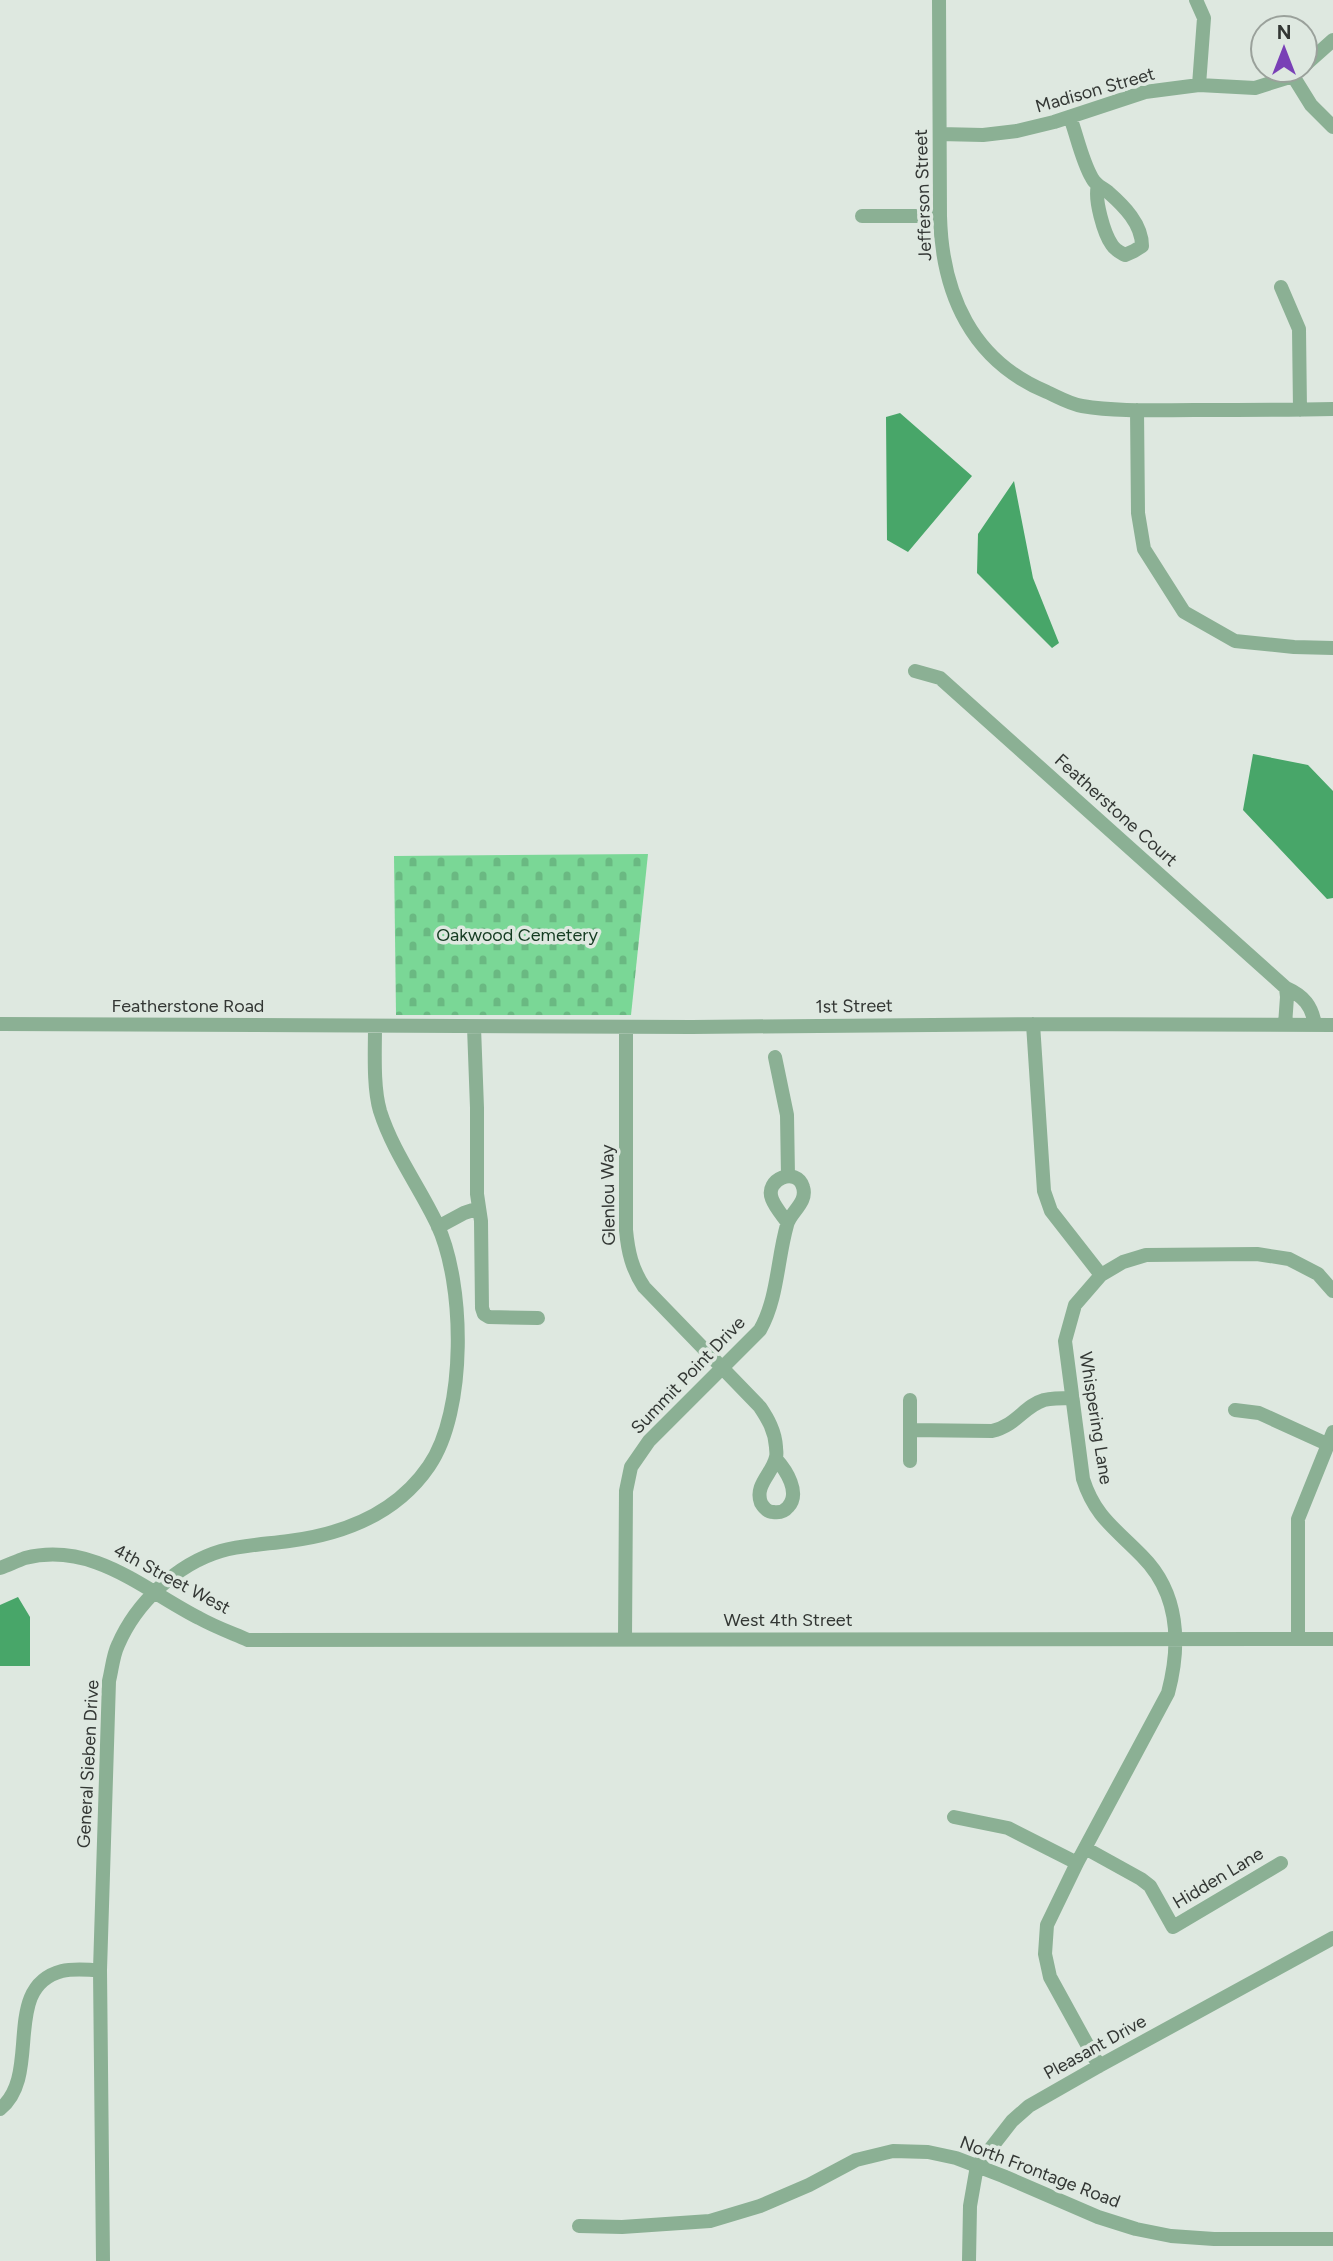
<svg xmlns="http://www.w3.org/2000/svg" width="1333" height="2261" font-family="Figtree,sans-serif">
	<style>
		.cemetery { fill: url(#cemetery-stones) }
		.water { fill: #48a669 }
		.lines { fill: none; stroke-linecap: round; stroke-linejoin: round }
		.minor { stroke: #8bb094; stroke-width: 14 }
		.labels { text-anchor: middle; stroke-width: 7; stroke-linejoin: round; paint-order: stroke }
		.street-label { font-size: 18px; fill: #333734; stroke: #dee8e0 }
		.park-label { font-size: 18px; fill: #143b21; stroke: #dee8e0 }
	</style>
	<defs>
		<pattern id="cemetery-stones" width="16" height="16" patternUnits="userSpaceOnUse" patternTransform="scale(1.75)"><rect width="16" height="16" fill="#7ad796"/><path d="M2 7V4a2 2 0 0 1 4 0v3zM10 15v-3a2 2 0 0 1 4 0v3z" fill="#6ab982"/></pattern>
	</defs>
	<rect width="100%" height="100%" fill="#dee8e0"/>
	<path class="cemetery" d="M648,854L631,1015H396L394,856Z"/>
	<path class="water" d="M900,413L972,476L908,552L887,540L886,417Z
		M1014,481L1033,578L1059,643L1052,648L977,573L978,534Z
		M1253,754L1308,765L1333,791V898L1327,899L1243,810Z
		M18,1597L30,1617V1666H0V1605Z"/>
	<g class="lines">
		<path class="minor" d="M939,0L940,216C942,294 972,361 1047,392C1058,397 1070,404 1082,406C1118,412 1157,410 1194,410C1240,410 1287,410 1333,409
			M1196,0L1204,18L1199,85
			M1305,65L1333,40
			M1293,76L1311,105L1333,127
			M1070,117C1077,136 1082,161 1092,178C1096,186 1102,187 1108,192C1124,206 1142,224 1142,246L1134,251L1125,255C1120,252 1115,250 1112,245C1104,234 1094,199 1098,186
			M940,134L983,135L1017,131L1054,122L1145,92L1199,85L1255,88L1293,76L1299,70
			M862,216H940
			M1281,287L1299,329L1300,410
			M1137,410L1138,513L1144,549L1184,612L1235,641L1294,647L1333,648
			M915,671L940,678L1286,988C1304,996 1312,1006 1315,1025
			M0,1024L692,1027L1033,1024L1333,1025
			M1033,1024L1044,1191L1051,1211L1101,1275
			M1285,1025L1287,997L1286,988
			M474,1027L477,1108V1194L481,1221L482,1308L484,1314L489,1317L538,1318
			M626,1027V1230C628,1252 632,1269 644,1287L760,1407C768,1419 775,1431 776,1447C776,1450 777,1454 776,1457C773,1473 754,1485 761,1503C764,1508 768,1512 773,1512C779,1513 784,1512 788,1507C801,1493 786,1470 776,1459
			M775,1057L787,1115L788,1176
			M438,1227L464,1213L479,1208
			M1235,1410L1259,1413L1327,1444
			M910,1430L992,1431C1017,1425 1024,1406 1044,1400C1053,1398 1063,1398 1072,1398
			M910,1461V1400
			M0,1568C8,1565 17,1561 25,1558C93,1541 144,1590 199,1618C215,1627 232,1633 248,1640L1333,1639
			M625,1639L626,1491L631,1467L649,1441L760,1330C778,1298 777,1260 787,1225C790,1212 808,1203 803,1187C797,1166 764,1179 772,1199C775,1207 782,1215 787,1222
			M1298,1639V1519L1333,1432
			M954,1817L1008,1828L1077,1863
			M1085,1848L1141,1879L1150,1886L1173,1927L1281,1863
			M1099,2066L1050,1977L1045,1954L1047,1925L1077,1863L1168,1693C1181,1644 1179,1593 1142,1556C1116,1529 1095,1517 1083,1479L1065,1341L1075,1305L1101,1275L1123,1262L1146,1255L1257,1254L1289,1259L1318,1274L1333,1291
			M0,2109C43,2075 0,1987 62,1971C73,1968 88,1970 100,1970
			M579,2226L622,2227L710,2221L760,2206L809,2185L856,2160L893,2151L928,2152L956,2158L1003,2176L1098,2217L1136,2229L1171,2236L1214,2239H1333
			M103,2261L100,1970L109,1681C112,1669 113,1655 118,1645C136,1603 177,1564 221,1551C243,1545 267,1544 289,1541C344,1534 397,1513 429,1466C467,1411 465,1283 437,1224C419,1186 393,1152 380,1111C373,1087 375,1052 375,1026
			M969,2261L970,2206L977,2166L1012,2121L1029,2106L1099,2066L1333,1938"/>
	</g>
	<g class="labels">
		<g class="street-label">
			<text transform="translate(1095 90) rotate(-16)" y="6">Madison Street</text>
			<text transform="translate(923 195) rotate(-92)" y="6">Jefferson Street</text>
			<text transform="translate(1116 810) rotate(42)" y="6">Featherstone Court</text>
			<text x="188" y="1012">Featherstone Road</text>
			<text transform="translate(854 1006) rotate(-1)" y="6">1st Street</text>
			<text transform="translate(608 1195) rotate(-91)" y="6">Glenlou Way</text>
			<text transform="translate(688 1375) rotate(-46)" y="6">Summit Point Drive</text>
			<text transform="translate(1096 1418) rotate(81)" y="6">Whispering Lane</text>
			<text transform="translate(172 1579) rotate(28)" y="6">4th Street West</text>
			<text x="788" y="1626">West 4th Street</text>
			<text transform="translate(88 1764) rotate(-87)" y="6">General Sieben Drive</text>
			<text transform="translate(1218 1878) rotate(-31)" y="6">Hidden Lane</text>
			<text transform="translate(1095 2047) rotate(-29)" y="6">Pleasant Drive</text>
			<text transform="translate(1040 2172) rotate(21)" y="6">North Frontage Road</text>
		</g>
		<g class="park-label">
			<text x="517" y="941">Oakwood Cemetery</text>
		</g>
	</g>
	<g transform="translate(1284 49)"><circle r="33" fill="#dee8e0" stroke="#9aa19b" stroke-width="2"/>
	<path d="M0-5L12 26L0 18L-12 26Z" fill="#7940b6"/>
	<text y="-10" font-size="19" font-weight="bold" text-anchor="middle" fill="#333734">N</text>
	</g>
</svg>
